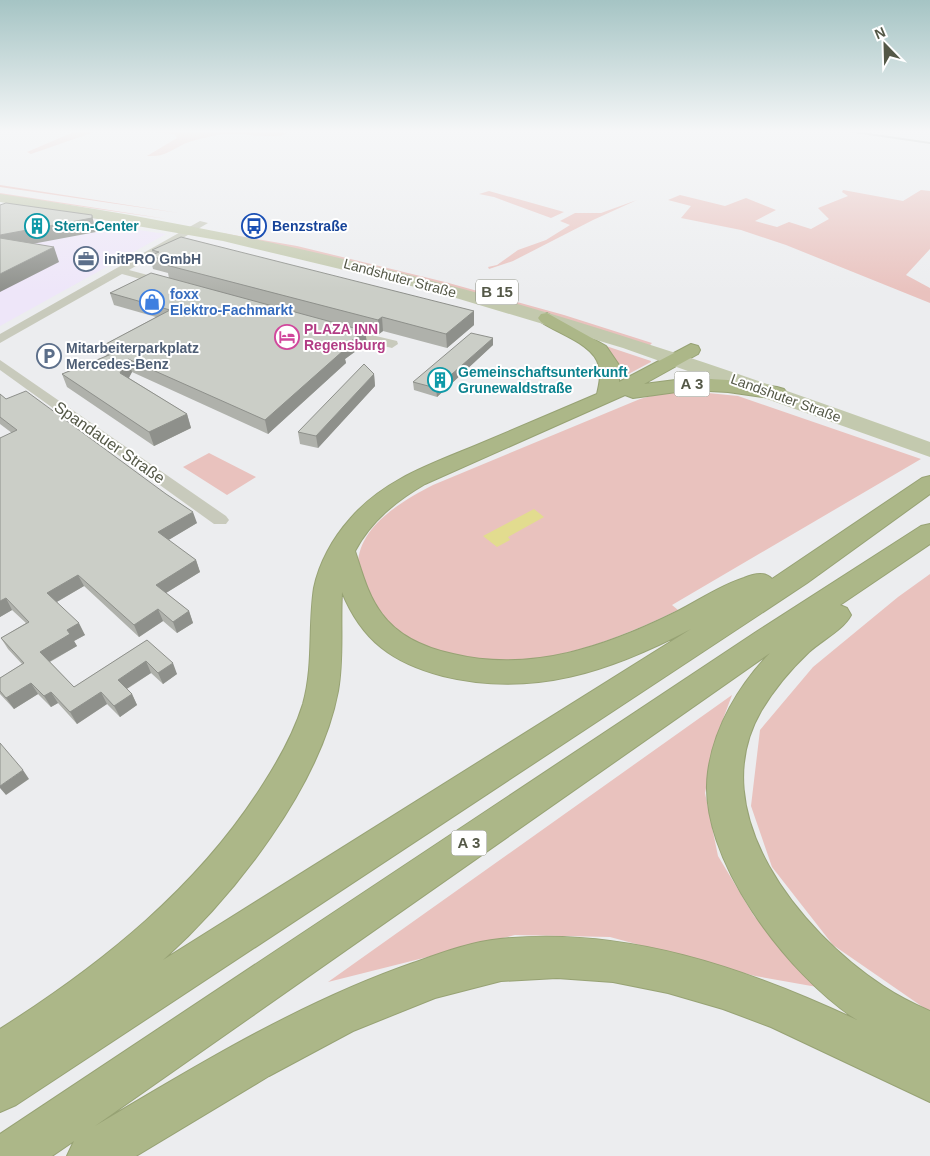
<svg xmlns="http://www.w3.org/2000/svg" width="930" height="1156" font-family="Helvetica,sans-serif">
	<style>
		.commercial { fill: #eee6f9 }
		.green { fill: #e9c2be }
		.water { fill: #e2dc8f }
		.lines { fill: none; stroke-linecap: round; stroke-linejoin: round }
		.highway-casing { stroke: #97a274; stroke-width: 2 }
		.street { fill: #c8cabc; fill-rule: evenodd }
		.primary { fill: #c3c9ae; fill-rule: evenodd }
		.highway { fill: #acb788; fill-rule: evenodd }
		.rail { stroke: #a8aba3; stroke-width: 2 }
		.wall { fill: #afb1ab }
		.shaded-wall { fill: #8e908b }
		.building { fill: #cbcec7; stroke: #8e908b }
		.labels { text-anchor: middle; stroke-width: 4; stroke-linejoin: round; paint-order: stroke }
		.far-culture-label { font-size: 14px; font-weight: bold; fill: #0d838f; stroke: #fff; text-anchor: start }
		.far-transit-label { font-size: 14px; font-weight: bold; fill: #164399; stroke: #fff; text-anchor: start }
		.far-service-label { font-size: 14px; font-weight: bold; fill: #4e5e75; stroke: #fff; text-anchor: start }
		.far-street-label { font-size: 14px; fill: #545847; stroke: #fff }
		.far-shop-label { font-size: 14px; font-weight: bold; fill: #366cbe; stroke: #fff; text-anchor: start }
		.far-hotel-label { font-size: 14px; font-weight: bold; fill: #b23c85; stroke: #fff; text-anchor: start }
		.shield { fill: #fff; stroke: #878a7e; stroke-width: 1 }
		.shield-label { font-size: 15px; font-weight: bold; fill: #545847 }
		.street-label { font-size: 16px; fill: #545847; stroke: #fff }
	</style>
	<rect width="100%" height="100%" fill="#ecedef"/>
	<path class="commercial" d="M0,210H1L166,234L0,326Z"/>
	<path class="green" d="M76,131H97L31,154L27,152Z
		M139,131H277L288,134C265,140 241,131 218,135C207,137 193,140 184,144C169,151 165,157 147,156L177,138L174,134Z
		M0,185L179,213L0,187Z
		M843,190L903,201L921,190L930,191V249L906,275L930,288V303L786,245L741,230L681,218L691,206L668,200L680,195L725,206L746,198L776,210L755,221L777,227L789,222L811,229L829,219L818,208L848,196L842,192Z
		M489,191L564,212L551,218L494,197L479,194Z
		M0,193L167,219L0,195Z
		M637,200L593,220L513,261L489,269L488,267L497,265L518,250L546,240L570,225L560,221L575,213H601Z
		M222,233L297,246L445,282L564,315L652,343L649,346Z
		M606,346L651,361V362L619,379L616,378Z
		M688,391L738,396L921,459L672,605L678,610C622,637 563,661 500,661C491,661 482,663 473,661C450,657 394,640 381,620C376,613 373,604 369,596C366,590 360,583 359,576C350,531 400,502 433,485L640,399L662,393Z
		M209,453L256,477L227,495L183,467Z
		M930,574V1012L833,945L772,867L751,806L760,730L813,667L898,597Z
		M732,695L719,730L705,793L718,856L754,916L817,987L755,976L610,937L515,935L328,982Z"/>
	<path class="water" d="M534,509L544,517L508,537L510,540L497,547L483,536Z"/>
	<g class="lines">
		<defs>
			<path id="highway" d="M547,313L606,346L619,365V382L691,344L698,346L700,350L698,354L644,384L691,378L728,380L777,387L784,389L787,393L784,397L777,399L728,392L691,390L633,398L625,395L425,484C396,501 371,521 355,551C362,572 368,596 382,614C399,637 426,648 453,654C531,673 607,646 676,612C698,601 721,585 744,578C753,574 765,571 772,579L922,478L930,476V494L807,583L16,1105L0,1112V1029C102,964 199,887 264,783C280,758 294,733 303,704C314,665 308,627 314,588C319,563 333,538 350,519C383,480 431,464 477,445C517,428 557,411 597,394C599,385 602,375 599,366C594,344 558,334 541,322L538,318L541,314ZM342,592C362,641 393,663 443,676C533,698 611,671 691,629L163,960C234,896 320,787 338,691C344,658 340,625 342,592Z
				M930,524V544L840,605L847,608L851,615C843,630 822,640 809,652C791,669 774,689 761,711C702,813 801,932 883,986C898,996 914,1004 930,1011V1102L771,1027L723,1009L668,993L613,982L557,978L501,981L435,998L353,1031L269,1076L136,1156H67L74,1141L52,1156H0V1134L756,632L921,526ZM770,653C739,685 714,727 708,772C696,857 789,976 857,1020C746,968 624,926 500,939C470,942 441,953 413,963C301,1002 197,1065 95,1126Z"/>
		</defs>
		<use href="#highway" class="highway-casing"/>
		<path class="street" d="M200,221L208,223L129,270L170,281V285L166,286L122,274L0,343V334Z
			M342,328L397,341L398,344L392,348L338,335L336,332Z
			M0,360L226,516L229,520L226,524H214L0,370Z"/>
		<path class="primary" d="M0,194C176,220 350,256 521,305C659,345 795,393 930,442V457L623,348L436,292L223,241L0,202Z"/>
		<use href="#highway" class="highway"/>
		<path class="rail" d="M848,131L930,143"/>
	</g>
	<path class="wall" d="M152,250L474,311V325L447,348L383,331L379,334L365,331L367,343L345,359L346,363L268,434L132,372L129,378L187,414L191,428L154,446L67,387L62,374L106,356L102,346L156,317L114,305L110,293L169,278L168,273L153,269L150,256L153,255Z
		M493,338V345L437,397L414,390L413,382Z
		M374,374L375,386L318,448L300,444L298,432Z
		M0,394L6,399L197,523L168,540L196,560L200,572L166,593L189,611L193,623L177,633L163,621L139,637L84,586L57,602L85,635L74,641L77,646L50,662L74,687L147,640L177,674L163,684L151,673L127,689L132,694L137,705L120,717L107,704L77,724L58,703L51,707L38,694L14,709L0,694V678L22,664L8,649L1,638L26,623L12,610L0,617L12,433L0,424Z"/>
	<path class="shaded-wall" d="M92,215L96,232L0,250V235Z
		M54,247L59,262L0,292V274Z
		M474,311V325L447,348L446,334Z
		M382,317L383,331L379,334L378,320Z
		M365,331L367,343L345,359L346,363L268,434L265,420L340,349Z
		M493,338V345L437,397L436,388Z
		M128,359L132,372L124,386L120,373Z
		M374,374L375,386L318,448L316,436Z
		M187,414L191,428L154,446L149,432Z
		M193,512L197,523L162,544L158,532Z
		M196,560L200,572L161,596L156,585Z
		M78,575L84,586L53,604L47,593Z
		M6,598L12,610L0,617V601Z
		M158,609L163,621L139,637L134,625Z
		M189,611L193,623L177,633L173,622Z
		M79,623L85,635L74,641L77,646L47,663L40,652L67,630Z
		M146,661L151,673L123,691L118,680Z
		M173,663L177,674L163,684L158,673Z
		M31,683L38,694L14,709L6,698Z
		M51,692L58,703L51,707L44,696Z
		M101,692L107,704L77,724L70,712Z
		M132,694L137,705L120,717L114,706Z
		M23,770L29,779L6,795L0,788V786Z"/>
	<path class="building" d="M6,203L92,215V218L0,235V205Z
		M181,237L474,311L446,334L382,317L378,320L166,265L171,262L150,256L159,252L152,250Z
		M0,238L54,247L0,274Z
		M151,273L365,331L340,349L344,350L265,420L128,359L120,373L187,414L149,432L62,374L114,353L102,346L170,310L110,293Z
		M471,333L493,338L436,388L413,382Z
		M364,364L374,374L316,436L298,432Z
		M26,391L166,494L193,512L158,532L196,560L156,585L189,611L173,622L158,609L134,625L78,575L47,593L79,623L67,630L70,634L40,652L74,687L147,640L173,663L158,673L146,661L118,680L132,694L114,706L101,692L70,712L51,692L44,696L31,683L6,698L0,691V678L24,663L1,638L29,622L6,598L0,601V438L17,430L0,417V394L6,399Z
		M0,743L23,770L0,786Z"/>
	<linearGradient id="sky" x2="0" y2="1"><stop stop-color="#a5c4c4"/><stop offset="0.45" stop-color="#f6f7f8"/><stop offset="1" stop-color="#f6f7f8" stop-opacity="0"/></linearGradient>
	<rect width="930" height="292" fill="url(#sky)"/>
	<defs>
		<symbol id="building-ring" viewBox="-11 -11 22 22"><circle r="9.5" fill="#fff" stroke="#0f9aa8" stroke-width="1.5"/><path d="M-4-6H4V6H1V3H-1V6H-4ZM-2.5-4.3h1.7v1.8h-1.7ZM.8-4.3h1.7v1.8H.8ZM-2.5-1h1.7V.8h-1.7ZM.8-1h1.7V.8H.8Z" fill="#0f9aa8"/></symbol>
		<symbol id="bus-ring" viewBox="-11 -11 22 22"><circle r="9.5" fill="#fff" stroke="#1a4fb4" stroke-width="1.5"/><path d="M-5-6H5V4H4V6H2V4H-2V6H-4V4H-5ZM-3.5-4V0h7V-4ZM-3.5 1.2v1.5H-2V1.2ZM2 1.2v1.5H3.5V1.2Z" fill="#1a4fb4"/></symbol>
		<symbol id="office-ring" viewBox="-11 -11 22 22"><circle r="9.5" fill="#fff" stroke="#5c6f8a" stroke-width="1.5"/><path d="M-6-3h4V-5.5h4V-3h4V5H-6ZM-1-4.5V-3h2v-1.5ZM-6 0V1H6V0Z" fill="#5c6f8a"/></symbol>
		<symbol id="shop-ring" viewBox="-11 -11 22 22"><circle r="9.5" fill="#fff" stroke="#3f7fe0" stroke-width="1.5"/><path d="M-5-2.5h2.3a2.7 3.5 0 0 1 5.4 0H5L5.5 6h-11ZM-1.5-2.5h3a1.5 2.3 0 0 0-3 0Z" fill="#3f7fe0"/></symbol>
		<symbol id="hotel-ring" viewBox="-11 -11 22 22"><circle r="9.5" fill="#fff" stroke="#d1479c" stroke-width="1.5"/><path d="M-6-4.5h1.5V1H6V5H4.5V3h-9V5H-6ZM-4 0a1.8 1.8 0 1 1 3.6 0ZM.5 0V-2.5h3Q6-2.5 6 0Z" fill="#d1479c"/></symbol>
		<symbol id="parking-ring" viewBox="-11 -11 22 22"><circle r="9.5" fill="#fff" stroke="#5c6f8a" stroke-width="1.5"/><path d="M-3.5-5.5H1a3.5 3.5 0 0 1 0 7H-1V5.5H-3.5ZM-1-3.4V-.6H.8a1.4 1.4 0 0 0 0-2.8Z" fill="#5c6f8a"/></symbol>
	</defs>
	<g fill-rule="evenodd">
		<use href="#building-ring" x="23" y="212" width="28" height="28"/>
		<use href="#bus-ring" x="240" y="212" width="28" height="28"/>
		<use href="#office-ring" x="72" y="245" width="28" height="28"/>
		<use href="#shop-ring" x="138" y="288" width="28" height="28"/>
		<use href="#hotel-ring" x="273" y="323" width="28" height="28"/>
		<use href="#parking-ring" x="35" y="342" width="28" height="28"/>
		<use href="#building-ring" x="426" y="366" width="28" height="28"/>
	</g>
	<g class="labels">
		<g class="far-culture-label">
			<text x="54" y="231">Stern-Center</text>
			<text x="458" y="377">Gemeinschaftsunterkunft<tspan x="458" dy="16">Grunewaldstraße</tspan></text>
		</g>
		<g class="far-transit-label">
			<text x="272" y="231">Benzstraße</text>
		</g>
		<g class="far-service-label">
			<text x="104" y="264">initPRO GmbH</text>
			<text x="66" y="353">Mitarbeiterparkplatz<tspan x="66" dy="16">Mercedes-Benz</tspan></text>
		</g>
		<g class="far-street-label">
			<text transform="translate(400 278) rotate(15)" y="5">Landshuter Straße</text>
			<text transform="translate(786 398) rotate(20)" y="5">Landshuter Straße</text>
		</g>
		<g class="far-shop-label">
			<text x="170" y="299">foxx<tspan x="170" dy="16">Elektro-Fachmarkt</tspan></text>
		</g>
		<g class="far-hotel-label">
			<text x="304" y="334">PLAZA INN<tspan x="304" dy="16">Regensburg</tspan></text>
		</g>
		<g class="shield">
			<rect x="476" y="279.5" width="42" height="25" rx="4"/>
			<rect x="674.5" y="371.5" width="35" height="25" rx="4"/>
			<rect x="451.5" y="830.5" width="35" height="25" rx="4"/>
		</g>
		<g class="shield-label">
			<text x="497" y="297">B 15</text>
			<text x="692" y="389">A 3</text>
			<text x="469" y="848">A 3</text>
		</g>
		<g class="street-label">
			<text transform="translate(110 442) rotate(35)" y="6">Spandauer Straße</text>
		</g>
	</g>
	<g transform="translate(885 45) rotate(337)" stroke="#ffffff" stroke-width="4" paint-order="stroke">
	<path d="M0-4L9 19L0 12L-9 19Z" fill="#545847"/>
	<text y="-8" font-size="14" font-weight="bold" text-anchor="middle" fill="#545847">N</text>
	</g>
</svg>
